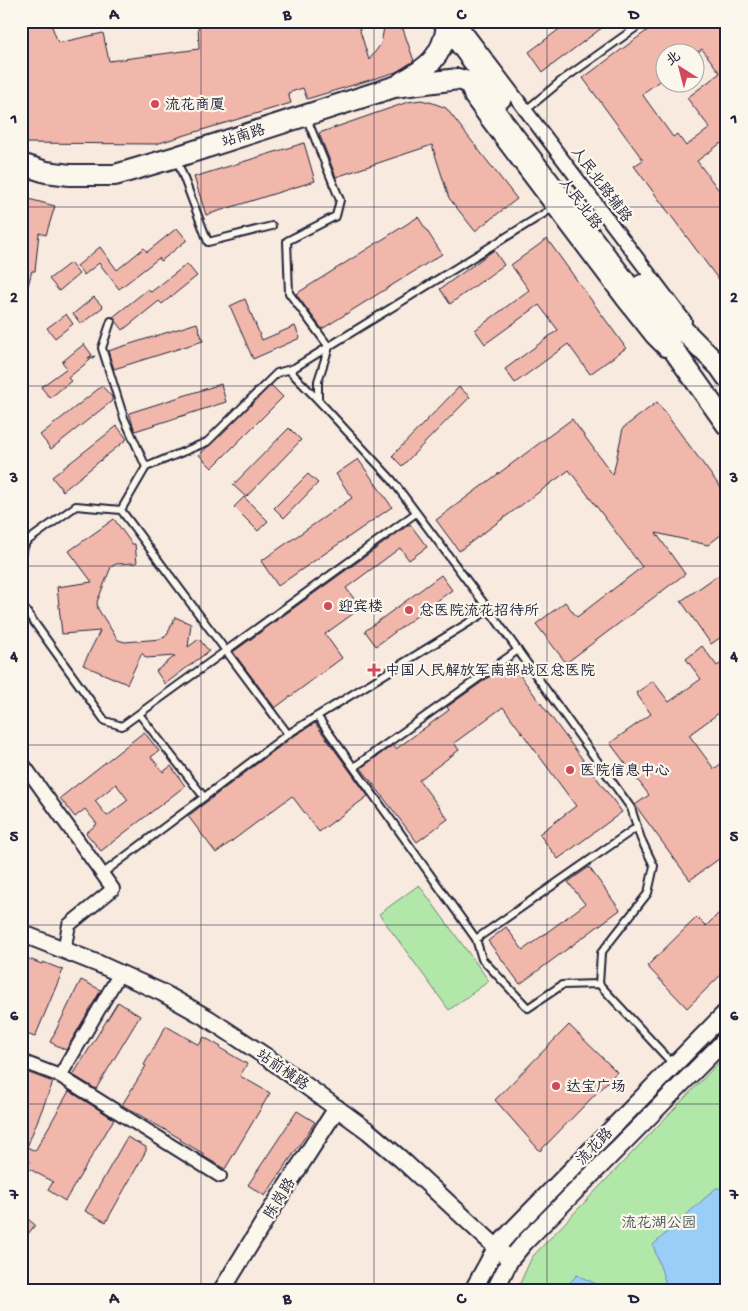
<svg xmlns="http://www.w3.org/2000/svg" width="748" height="1311" font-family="'Gochi Hand','LXGW WenKai TC',sans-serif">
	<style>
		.green { fill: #b2e7aa; stroke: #6a8472 }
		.water { fill: #9acef8; stroke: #6a89ac }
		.building { fill: #f1b7ab; stroke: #22223b; fill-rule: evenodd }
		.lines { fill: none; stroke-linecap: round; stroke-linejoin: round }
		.service-casing { stroke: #22223b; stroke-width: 10 }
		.minor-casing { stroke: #22223b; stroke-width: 16 }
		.tertiary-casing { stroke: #22223b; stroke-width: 20 }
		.primary-casing { stroke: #22223b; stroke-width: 24 }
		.service { stroke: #fbf7ec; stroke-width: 6 }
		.minor { stroke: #fbf7ec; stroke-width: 12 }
		.tertiary { stroke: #fbf7ec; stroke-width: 16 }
		.primary { stroke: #fbf7ec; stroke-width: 20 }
		.grid { fill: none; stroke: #22223b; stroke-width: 1; stroke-opacity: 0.55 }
		.poi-dot { fill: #d1495b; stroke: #fbf7ec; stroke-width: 2 }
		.labels { text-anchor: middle; stroke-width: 4.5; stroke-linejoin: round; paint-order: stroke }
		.poi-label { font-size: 15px; fill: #22223b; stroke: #fbf7ec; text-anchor: start }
		.street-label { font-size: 15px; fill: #22223b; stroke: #fbf7ec }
		.park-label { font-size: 15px; fill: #465357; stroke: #fbf7ec }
		.neatline { fill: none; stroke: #22223b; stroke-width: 2 }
		.grid-label { font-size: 16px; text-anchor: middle; font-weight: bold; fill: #22223b }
	</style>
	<rect width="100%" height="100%" fill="#f9eadf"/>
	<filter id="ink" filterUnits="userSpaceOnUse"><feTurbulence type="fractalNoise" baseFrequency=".02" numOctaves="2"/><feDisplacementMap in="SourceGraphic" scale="10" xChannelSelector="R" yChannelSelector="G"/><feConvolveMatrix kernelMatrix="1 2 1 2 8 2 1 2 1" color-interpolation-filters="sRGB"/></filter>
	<g filter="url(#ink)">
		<path class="green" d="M419,885L489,981L449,1010L379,914Z
			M727,1054V1290H517L532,1257Z"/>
		<path class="water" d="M716,1188L727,1189V1290H668L653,1245Z
			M577,1275L596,1284L599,1290H563Z"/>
		<path class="building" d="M21,21H50L58,43L103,33L109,61L199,49L198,21H357L369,60L381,44L385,22L403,29L414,61L396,72L307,99L303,88L288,93L291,103L156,144L21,143V61H23L21,52Z
			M570,21H611L543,72L529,52Z
			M660,21H727V31L719,37L727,47V151L721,143L697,161L727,201V291L634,166L643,160L583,78ZM702,49L720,73L687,98L710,128L686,146L677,134L673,137L642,94L666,76V52H698Z
			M421,100L433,103L446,108L517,199L475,231L449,198L432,145L336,177L319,133L408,102Z
			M304,143L315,181L206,215L194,177Z
			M21,197L55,206L46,235L39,233L35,271H32L24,300L21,299Z
			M418,217L442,254L322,329L296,294Z
			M177,228L187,240L161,261L159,258L119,289L99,263L84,275L77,266L100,247L117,270L144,248L147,252Z
			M547,239L626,348L590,374L568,344L515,383L505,369L558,330L539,305L485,344L475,330L529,290L511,265Z
			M494,250L504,265L450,304L440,289Z
			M70,263L79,274L59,291L49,279Z
			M187,264L197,276L162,304L159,301L123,330L113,317L148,289L151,292Z
			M94,297L103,307L81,324L73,314Z
			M245,299L262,340L295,326L300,338L253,359L230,306Z
			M66,314L73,324L55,338L47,328Z
			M197,323L203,341L114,369L108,351Z
			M84,344L92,355L88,358L95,356L68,378L71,381L50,398L41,387L67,368L62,362Z
			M221,384L226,402L135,431L129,413Z
			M271,385L283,397L212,468L199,455Z
			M102,386L112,397V401L51,449L40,435Z
			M459,387L470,397L402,466L392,456Z
			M657,402L727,496V530L708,545L656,533L685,574L566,663L536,624L565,602L577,617L642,567L569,470L459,551L436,520L572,419L613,475L623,428Z
			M117,426L127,439L63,491L52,477Z
			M289,428L301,440L246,497L233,485Z
			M358,459L392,507L278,586L261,561L352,498L336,474Z
			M308,474L318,483L284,518L274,508Z
			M244,497L268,521L258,531L234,507Z
			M114,519L132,544H135L137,563L116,564L111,567L97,602L98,609L118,640L125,642L161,639L167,635L175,617L191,624L188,647L199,639L209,651L165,684L156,671L175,656L146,658L142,653L127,684L83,665L100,631L62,634L57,587L92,582L69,551Z
			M410,524L427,547L409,560L400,548L346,588L361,608L325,634L342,658L275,708L233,652Z
			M727,569V633L711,644L681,601Z
			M441,575L452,590L376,646L365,631Z
			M702,646L717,666L727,659V707L689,735L714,769L727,759V853L690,880L635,805L649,795L610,743L651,714L636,693L653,681L669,702L701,679L686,659Z
			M510,662L622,812L558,859L539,834L576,806L503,707L454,743L459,750L419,780L448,819L417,842L361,768L393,745L396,749L449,710L447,707Z
			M315,723L368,796L319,832L292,796L216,853L188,816L291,738Z
			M144,732L159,751L151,757L163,772L171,766L185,786L101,851L86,833L97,824L85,809L75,817L60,798ZM116,784L128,800L107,816L95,801Z
			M589,867L620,910L520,984L488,941L506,927L523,950L585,904L568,882Z
			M727,905V969L687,1008L647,966L697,917L706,926Z
			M21,956L42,964L43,962L63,970L35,1037L21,1032Z
			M81,980L101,990L66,1050L50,1042Z
			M118,1002L140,1016L96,1089L73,1075Z
			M569,1025L617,1072L540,1151L495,1100Z
			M166,1026L199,1045L204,1037L221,1047L220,1048L247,1064L240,1076L270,1093L225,1169L203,1156L204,1154L180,1140L181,1139L122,1105L146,1066L144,1065Z
			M21,1070L53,1082L27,1147L35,1151L69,1091L114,1119L65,1201L48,1190L53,1182L26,1167L30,1161L22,1158L21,1160Z
			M297,1111L315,1122L265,1196L248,1185Z
			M127,1137L146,1147V1151L106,1222L85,1211Z
			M21,1213L35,1225L21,1243Z"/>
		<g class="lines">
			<defs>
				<path id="service" d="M526,110L561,81L645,21
					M307,119L340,200L336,216L287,241L289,293L329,347L318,381V400
					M177,160L208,242L272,226
					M111,321L102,348L124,418L146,467
					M289,370L318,400L392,480L489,610L631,808L641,839L654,866L648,893L601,953L599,984L673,1064
					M21,555L26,542L76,506L121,510
					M21,604L105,721L122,726L416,513
					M139,714L204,797
					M317,716L476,939L482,959L528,1008L562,985L599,984
					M288,734L121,510L146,467L207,442L277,373L294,368L553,208
					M354,767L518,650
					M102,874L288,734L489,610
					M476,939L637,827"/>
				<path id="minor" d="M458,21L685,321
					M465,80L471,98L484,116L622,299L652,337L665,350
					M21,761L113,889L69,925L64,950
					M21,1061L60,1076L220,1176
					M60,1076L120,973"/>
				<path id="tertiary" d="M21,933L99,964L163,993L209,1019L268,1058L368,1131L401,1159L510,1260
					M222,1290L270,1212L337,1108
					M473,1290L496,1248L514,1228L727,1011
					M495,1290L510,1260L525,1242L727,1038"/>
				<path id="primary" d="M443,21L501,98
					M402,82C428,68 442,57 447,27
					M21,164L46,172L70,175H115L176,157L394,87L458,79L471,83L479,91L624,280L727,425
					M642,285L656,303L720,367L727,377"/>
			</defs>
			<use href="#service" class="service-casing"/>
			<use href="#minor" class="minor-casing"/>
			<use href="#tertiary" class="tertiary-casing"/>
			<use href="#primary" class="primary-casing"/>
			<use href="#service" class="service"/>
			<use href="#minor" class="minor"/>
			<use href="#tertiary" class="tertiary"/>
			<use href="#primary" class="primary"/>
		</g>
	</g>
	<path class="grid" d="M201,21V1290M374,21V1290M547,21V1290M21,207H727M21,386H727M21,566H727M21,745H727M21,925H727M21,1104H727"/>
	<g class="poi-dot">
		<circle cx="155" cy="104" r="5"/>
		<circle cx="328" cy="606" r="5"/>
		<circle cx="409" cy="610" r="5"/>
		<path d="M371.5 662.5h5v5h5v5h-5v5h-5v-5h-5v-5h5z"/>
		<circle cx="570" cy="770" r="5"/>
		<circle cx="556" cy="1086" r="5"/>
	</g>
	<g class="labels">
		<g class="poi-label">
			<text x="165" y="109">流花商厦</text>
			<text x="338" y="611">迎宾楼</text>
			<text x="419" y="615">总医院流花招待所</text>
			<text x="385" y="675">中国人民解放军南部战区总医院</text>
			<text x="580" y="775">医院信息中心</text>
			<text x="566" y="1091">达宝广场</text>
		</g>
		<g class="street-label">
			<text transform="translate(243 135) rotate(-18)" y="5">站南路</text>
			<text transform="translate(602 184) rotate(53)" y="5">人民北路辅路</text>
			<text transform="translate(581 203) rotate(53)" y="5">人民北路</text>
			<text transform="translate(283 1069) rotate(35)" y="5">站前横路</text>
			<text transform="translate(594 1146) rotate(-46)" y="5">流花路</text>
			<text transform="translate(279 1198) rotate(-58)" y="5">陈岗路</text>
		</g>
		<g class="park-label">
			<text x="659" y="1227">流花湖公园</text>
		</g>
	</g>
	<rect width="748" height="1311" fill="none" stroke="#fbf7ec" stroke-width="55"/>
	<g transform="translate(680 68) rotate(324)"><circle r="24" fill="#fbf7ec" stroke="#a4a2a5"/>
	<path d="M0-4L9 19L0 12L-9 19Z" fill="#d1495b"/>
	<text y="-8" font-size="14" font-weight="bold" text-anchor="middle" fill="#22223b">北</text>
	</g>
	<rect x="28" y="28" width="692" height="1256" class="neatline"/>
	<g class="grid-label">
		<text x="114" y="19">A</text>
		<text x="287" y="19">B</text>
		<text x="461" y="19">C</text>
		<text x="634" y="19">D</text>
		<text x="14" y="123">1</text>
		<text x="734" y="123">1</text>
		<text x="14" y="302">2</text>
		<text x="734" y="302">2</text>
		<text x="14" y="482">3</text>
		<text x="734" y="482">3</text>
		<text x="14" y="661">4</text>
		<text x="734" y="661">4</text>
		<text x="14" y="841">5</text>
		<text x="734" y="841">5</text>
		<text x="14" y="1020">6</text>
		<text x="734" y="1020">6</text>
		<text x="14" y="1199">7</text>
		<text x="734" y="1199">7</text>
		<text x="114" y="1303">A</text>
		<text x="287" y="1303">B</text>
		<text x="461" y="1303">C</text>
		<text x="634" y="1303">D</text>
	</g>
</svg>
